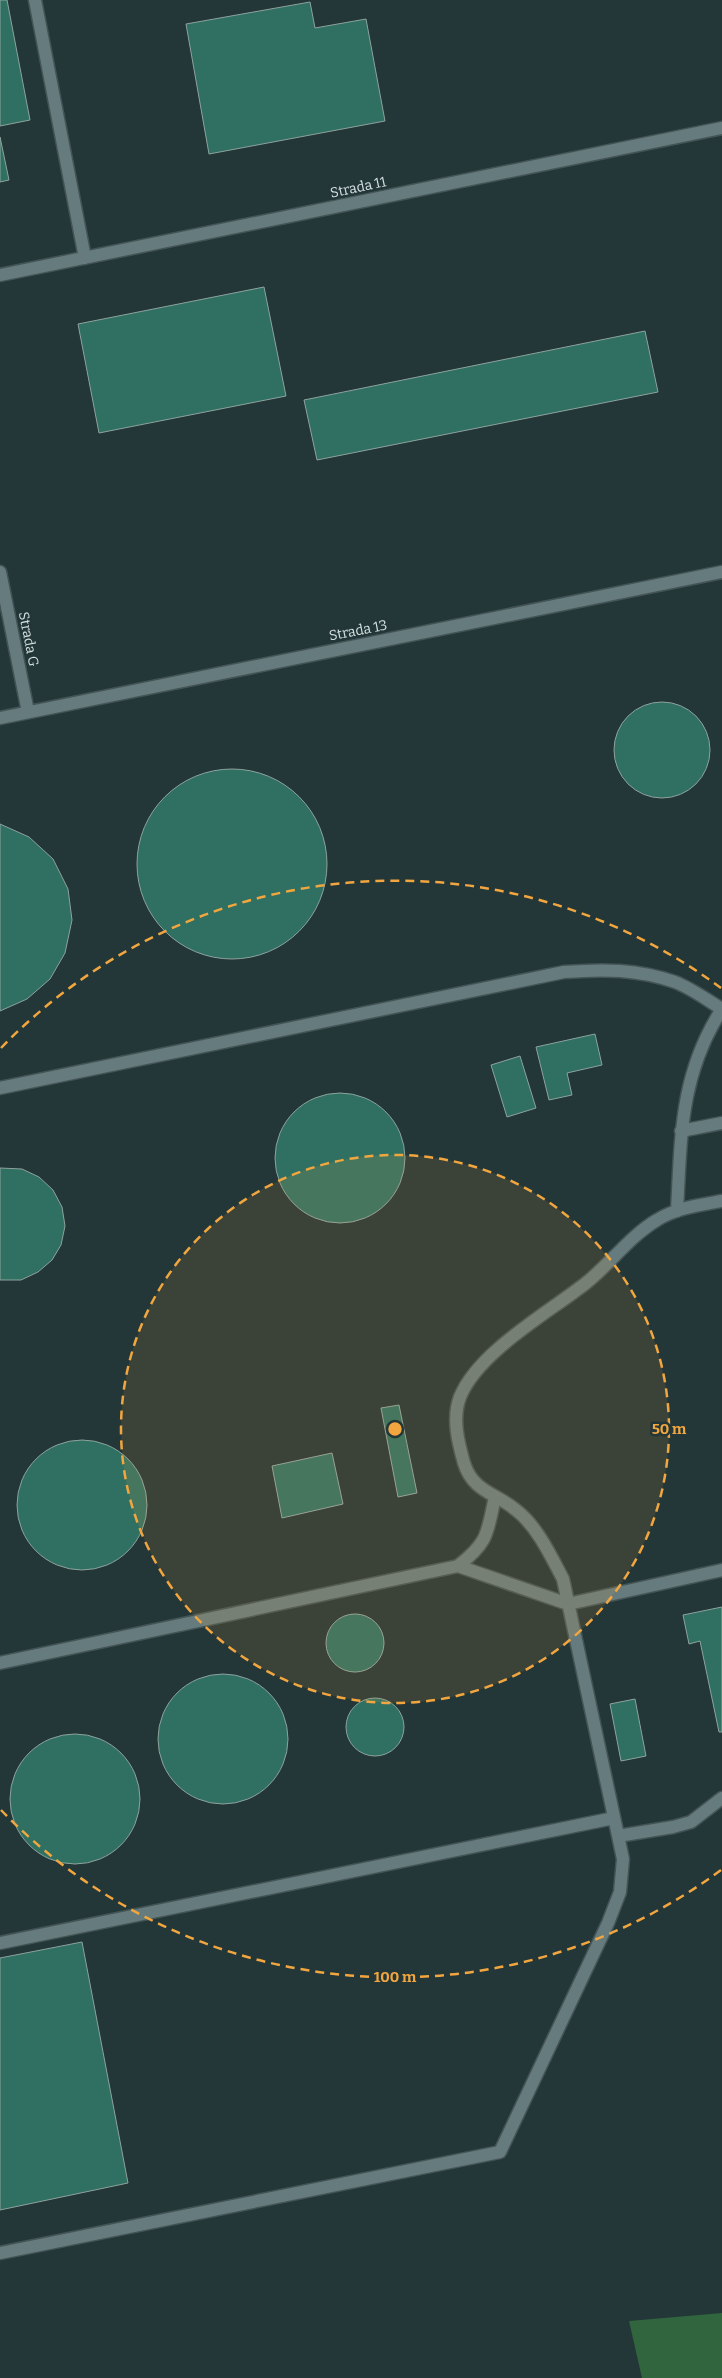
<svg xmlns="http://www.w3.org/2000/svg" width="722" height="2378" font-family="Bitter,serif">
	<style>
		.green { fill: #31653e }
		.building { fill: #2f7062; stroke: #8ea39d }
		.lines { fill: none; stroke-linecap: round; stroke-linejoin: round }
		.minor-casing { stroke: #445455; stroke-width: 15 }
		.minor { stroke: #667b7d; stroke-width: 12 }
		.ring { fill: none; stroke: #f1a63f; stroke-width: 2.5; stroke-dasharray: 9 6 }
		.labels { text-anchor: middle; stroke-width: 5; stroke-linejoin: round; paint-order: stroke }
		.street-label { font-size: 14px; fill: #d5e0e1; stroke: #233638 }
		.centre { fill: #f1a63f; stroke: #233638; stroke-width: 2.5 }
		.ring-label { font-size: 15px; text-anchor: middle; font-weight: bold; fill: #f1a63f; stroke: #233638; stroke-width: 5; stroke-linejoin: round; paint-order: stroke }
	</style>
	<rect width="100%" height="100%" fill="#233638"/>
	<path class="green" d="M722,2313V2378H642L629,2321Z"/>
	<path class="building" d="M0,0H7L30,120L0,126Z
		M310,2L315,28L366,19L385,121L209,154L186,24Z
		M0,137L9,180L0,182Z
		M264,287L286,396L99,433L78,324Z
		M645,331L658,392L317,460L304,400Z
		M614 750a48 48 0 1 1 96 0a48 48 0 1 1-96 0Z
		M137 864a95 95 0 1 1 190 0a95 95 0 1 1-190 0Z
		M0,824L29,837L53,859L68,889L72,920L65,953L50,979L27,999L0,1011Z
		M595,1034L602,1065L567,1073L572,1095L549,1100L536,1047Z
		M520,1056L536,1108L507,1117L491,1065Z
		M275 1158a65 65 0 1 1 130 0a65 65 0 1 1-130 0Z
		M0,1168L22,1169L39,1177L53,1190L62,1207L65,1226L61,1245L52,1260L38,1272L21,1280H0Z
		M399,1405L417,1493L398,1497L381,1408Z
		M17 1505a65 65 0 1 1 130 0a65 65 0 1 1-130 0Z
		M332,1453L343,1504L282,1518L272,1466Z
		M722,1607V1732H719L700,1641L689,1644L683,1615Z
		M326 1643a29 29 0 1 1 58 0a29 29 0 1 1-58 0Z
		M158 1739a65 65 0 1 1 130 0a65 65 0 1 1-130 0Z
		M346 1727a29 29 0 1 1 58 0a29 29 0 1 1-58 0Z
		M635,1699L646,1756L621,1761L610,1704Z
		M10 1799a65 65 0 1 1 130 0a65 65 0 1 1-130 0Z
		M82,1942L128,2183L0,2210V1958Z"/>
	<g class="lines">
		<defs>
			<path id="minor" d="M35,0L85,258
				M0,275L722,128
				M0,572L28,712
				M0,718L722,572
				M0,1088L564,972C604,969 637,969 675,982C691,988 707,1000 722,1009C680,1074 681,1136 677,1211
				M681,1131L722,1123
				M458,1566L568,1604L722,1570
				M0,1663L458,1566C489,1542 487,1533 495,1497
				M618,1836L673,1827L691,1822L722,1798
				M0,1943L614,1818
				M0,2253L500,2152L608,1923L620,1892L623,1859L563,1579C551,1556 537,1526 516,1510C496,1493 473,1492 464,1463C458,1442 452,1418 460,1397C478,1352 548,1313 586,1283C610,1264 630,1236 657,1220C676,1208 700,1205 722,1201"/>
		</defs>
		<use href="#minor" class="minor-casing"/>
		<use href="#minor" class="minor"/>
	</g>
	<circle cx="395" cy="1429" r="274" fill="#f1a63f" fill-opacity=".12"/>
	<g class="ring">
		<circle cx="395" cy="1429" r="274"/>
		<path d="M721 1870A548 548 0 0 1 1 1810M1 1048A548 548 0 0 1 721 988"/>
	</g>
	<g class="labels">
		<g class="street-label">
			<text transform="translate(358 187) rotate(-12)" y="5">Strada 11</text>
			<text transform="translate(358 630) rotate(-11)" y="5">Strada 13</text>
			<text transform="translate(29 639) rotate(79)" y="5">Strada G</text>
		</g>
	</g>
	<circle cx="395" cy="1429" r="8" class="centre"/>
	<g class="ring-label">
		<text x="669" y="1434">50 m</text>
		<text x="395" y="1982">100 m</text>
	</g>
</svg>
